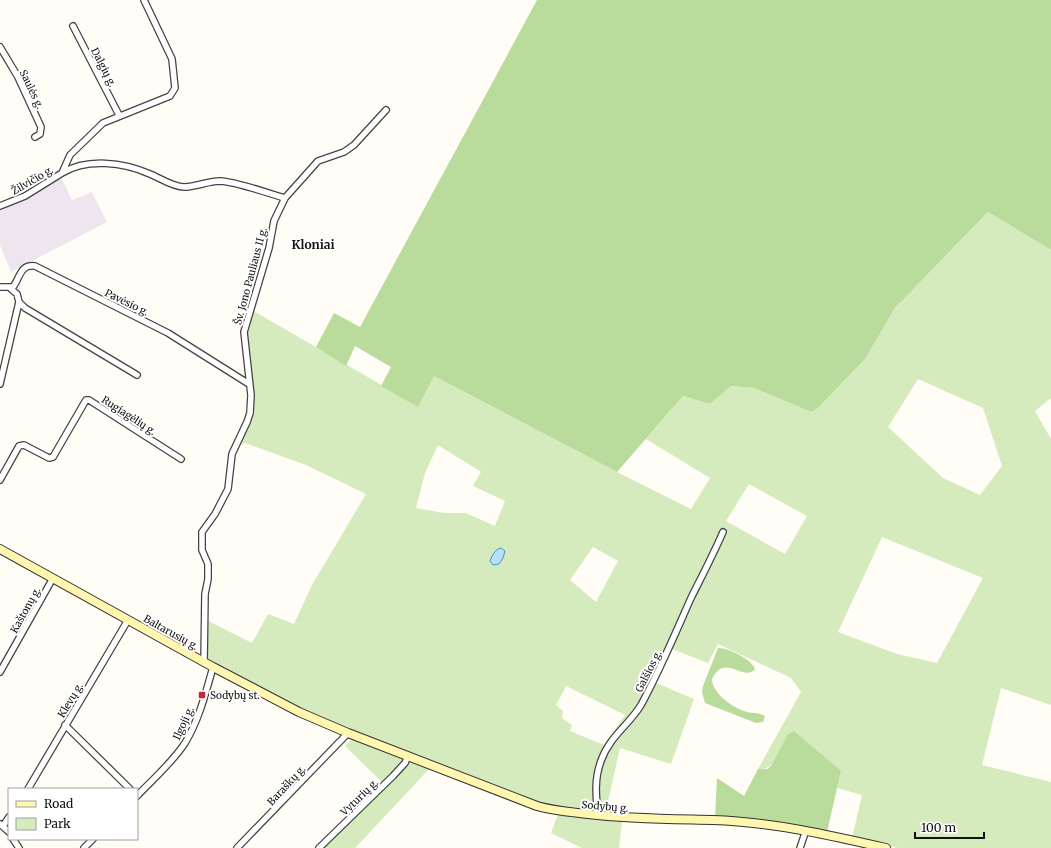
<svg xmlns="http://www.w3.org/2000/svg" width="1051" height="848" font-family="Merriweather,serif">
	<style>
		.industrial { fill: #eee6ef }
		.green { fill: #d5ebbd; fill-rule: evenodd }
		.forest { fill: #b9dc9c }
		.water { fill: #b9e0f7; stroke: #3f96cf }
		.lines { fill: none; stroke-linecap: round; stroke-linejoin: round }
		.minor-casing { stroke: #444; stroke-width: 8 }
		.secondary-casing { stroke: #333; stroke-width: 10 }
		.minor { stroke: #fff; stroke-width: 5.5 }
		.secondary { stroke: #fff6b0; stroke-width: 8 }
		.poi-dot { fill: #c4262e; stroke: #fff; stroke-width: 1.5 }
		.labels { text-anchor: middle; stroke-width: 4; stroke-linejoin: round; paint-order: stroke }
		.street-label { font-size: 10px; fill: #111; stroke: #fff }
		.poi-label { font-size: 10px; fill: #111; stroke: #fff; text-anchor: start }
		.quarter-label { font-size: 12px; font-weight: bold; fill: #111; stroke: #fff }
	</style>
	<rect width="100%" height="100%" fill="#fffdf5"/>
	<path class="industrial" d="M61,177L72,200L92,192L107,222L11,272L0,245V208L27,199Z"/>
	<path class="green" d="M988,212L1051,250V398L1035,411L1051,439V705L1001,688L982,765L1051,782V848H898L852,838L862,795L837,788L841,771L783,743C778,754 773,771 758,769L801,692L791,678L718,644L708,663L672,649L654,682L694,699L671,764L620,748L605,814L553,808L532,802L310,714L206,659V620L252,643L268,614L294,624L312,585L366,494L306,465L245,443L238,445L250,419L245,335L252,310L418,406L434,376L617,472L691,509L710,478L646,439L683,396L710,404L731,386L754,388L811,412L817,409L865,359L895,308ZM918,379L983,408L1002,466L980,495L943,478L888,427ZM438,445L481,472L473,486L505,501L495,526L466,513H444L416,508L425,473ZM749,484L807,516L785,554L726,521ZM882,537L983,578L937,663L897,654L838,632ZM593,547L618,561L596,602L570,580ZM566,686L625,715L604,745L570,731L572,725L562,718L563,711L556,705Z
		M352,739L431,767L355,848H323L386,786L345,746Z
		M558,814L622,822L619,848H582L551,833Z"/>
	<path class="forest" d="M537,0H1051V250L988,212L895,308L865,359L817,409L811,412L754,388L731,386L710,404L683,396L617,472L434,376L418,407L381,386L391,367L355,346L346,366L316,347L334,313L360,327Z
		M718,648C727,647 753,660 755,669C744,683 725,652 712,679C712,693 732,707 744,711C751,714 759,712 765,716L763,722L756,723L705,703L702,692L703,686Z
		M794,731L841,771L827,832L715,819L717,778L744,796L758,769H767L771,766L788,734Z"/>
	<path class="water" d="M501,548L505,551L503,558L499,564L493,565L490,561C492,556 495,549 501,548Z"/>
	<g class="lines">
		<defs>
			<path id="minor" d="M73,26L119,115
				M0,47L18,77L41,127L40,134L35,137
				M62,173C87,158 123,162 150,174C160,178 173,187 184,187C196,187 208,181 220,181C238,182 267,193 285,198
				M0,206L25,196L62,173L70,155L103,123L170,96L175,88L172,59L144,0
				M0,287H13C20,278 20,264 35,266L168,333L249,384
				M19,302L25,308L137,375
				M0,384L19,302L17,294L11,289
				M0,480L19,446L24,445L49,458L53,457L86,400H89L181,459
				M204,662L205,594L208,579V564L202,550V532L215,514L228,489L232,454L247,422L250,413L251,395L244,332L269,248L274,221L285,198L318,161L344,152L354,145L386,110
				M0,672L53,578
				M65,725L130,789
				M28,789L128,620
				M137,796C153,779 172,763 185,743C199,720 206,692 213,667
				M598,815C596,797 594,779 601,761C609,737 629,725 641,705C660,670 675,634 691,598C702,576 713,555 723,532
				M0,824L9,832
				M3,826L9,817
				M13,839L19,848
				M84,848L93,839
				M237,848L348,733
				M319,848L393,776L405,763L408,756
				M800,848L806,830"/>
			<path id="secondary" d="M0,549L213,667L299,712L348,733L537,806C554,811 571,812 588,814C630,819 671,819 713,820C772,822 829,835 886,848"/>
		</defs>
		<use href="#minor" class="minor-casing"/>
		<use href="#secondary" class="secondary-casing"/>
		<use href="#minor" class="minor"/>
		<use href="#secondary" class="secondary"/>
	</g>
	<rect class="poi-dot" x="198" y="691" width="8" height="8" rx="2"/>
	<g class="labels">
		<g class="street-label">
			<text transform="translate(104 67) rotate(63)" y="4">Dalgių g.</text>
			<text transform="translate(32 89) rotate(64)" y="4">Saulės g.</text>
			<text transform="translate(32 180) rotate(-30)" y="4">Žilvičio g.</text>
			<text transform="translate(250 276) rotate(-75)" y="4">Šv. Jono Pauliaus II g.</text>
			<text transform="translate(127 302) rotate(26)" y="4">Pavėsio g.</text>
			<text transform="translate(129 415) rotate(33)" y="4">Rugiagėlių g.</text>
			<text transform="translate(25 610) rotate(-61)" y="4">Kaštonų g.</text>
			<text transform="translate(171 632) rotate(29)" y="4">Baltarusių g.</text>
			<text transform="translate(648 671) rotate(-63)" y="4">Galšios g.</text>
			<text transform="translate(70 700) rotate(-59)" y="4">Klevų g.</text>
			<text transform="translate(183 723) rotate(-65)" y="4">Ilgoji g.</text>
			<text transform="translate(286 785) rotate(-47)" y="4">Baraškų g.</text>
			<text transform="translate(359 797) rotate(-44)" y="4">Vyturių g.</text>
			<text transform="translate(605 806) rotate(5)" y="4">Sodybų g.</text>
		</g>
		<g class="poi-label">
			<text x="210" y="699">Sodybų st.</text>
		</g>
		<g class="quarter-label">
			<text x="313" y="249">Kloniai</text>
		</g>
	</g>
	<rect x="8" y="788" width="130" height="52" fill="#ffffff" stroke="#a0a0a0"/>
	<rect x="16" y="801" width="20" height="6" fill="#fff6b0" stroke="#a0a0a0"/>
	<text x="44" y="808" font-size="12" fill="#111111">Road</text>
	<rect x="16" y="818" width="20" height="12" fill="#d5ebbd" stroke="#a0a0a0"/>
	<text x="44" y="828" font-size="12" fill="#111111">Park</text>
	<path d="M915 832v6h69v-6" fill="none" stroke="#111111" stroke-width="2"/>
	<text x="921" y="832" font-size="12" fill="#111111" stroke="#ffffff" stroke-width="3" paint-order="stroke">100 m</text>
</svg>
